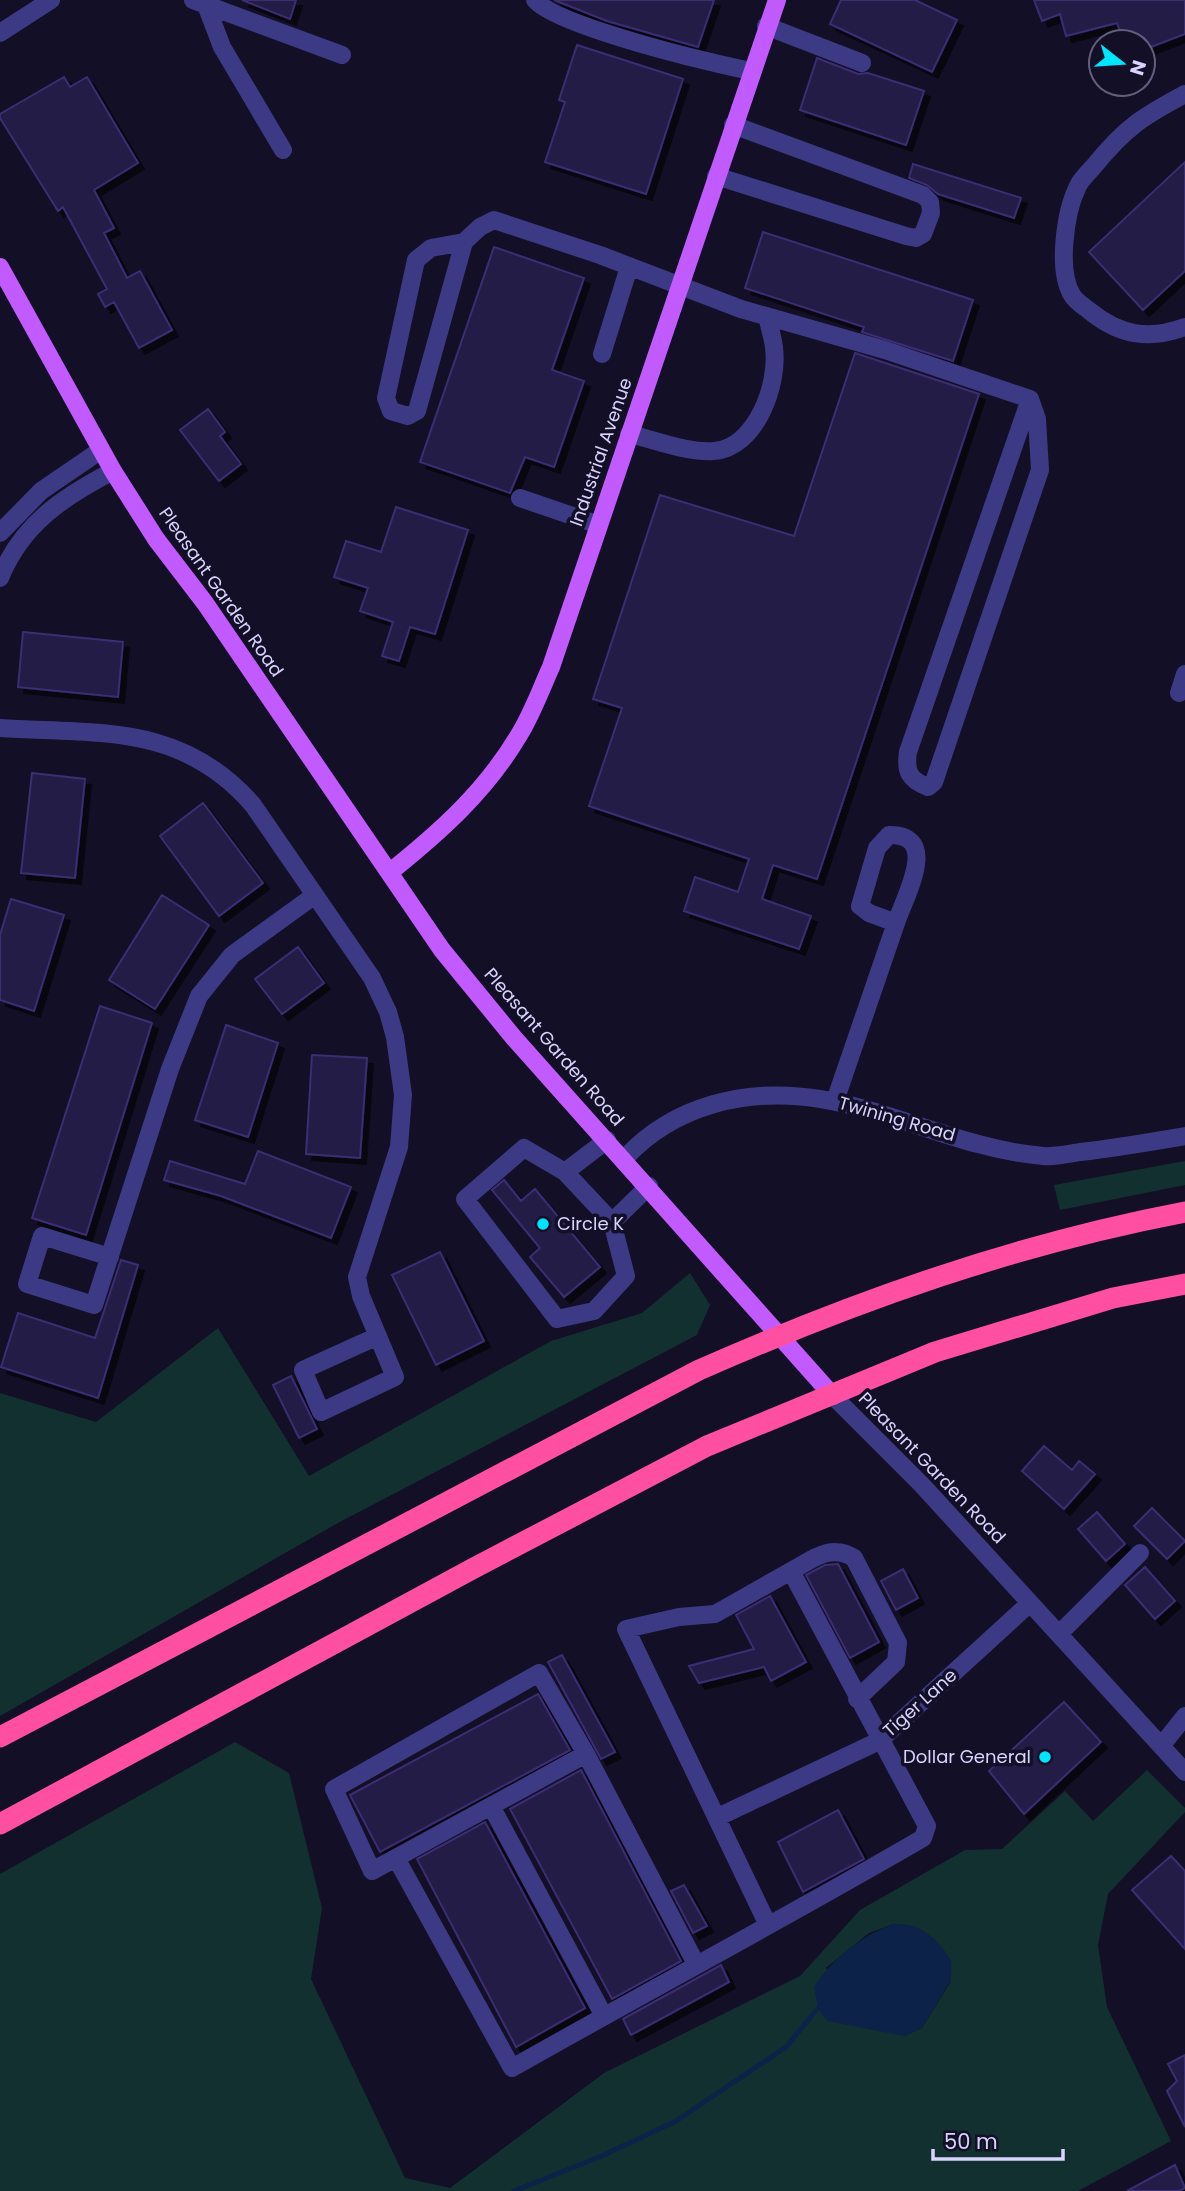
<svg xmlns="http://www.w3.org/2000/svg" width="1185" height="2191" font-family="Poppins,sans-serif">
	<style>
		.green { fill: #12302f; fill-rule: evenodd }
		.water { fill: #0c2248 }
		.lines { fill: none; stroke-linecap: round; stroke-linejoin: round }
		.stream { stroke: #0c2248; stroke-width: 5 }
		.building { fill: #241b47; stroke: #3b2d73; stroke-width: 2; filter: url(#shadow) }
		.minor { stroke: #3d3a85; stroke-width: 18 }
		.major { stroke: #c25bff; stroke-width: 18 }
		.highway { stroke: #ff4fa3; stroke-width: 21 }
		.poi-dot { fill: #00e5ff; stroke: #130f26; stroke-width: 2.5 }
		.labels { text-anchor: middle; stroke-width: 7; stroke-linejoin: round; paint-order: stroke }
		.street-label { font-size: 18px; fill: #d9d4ff; stroke: #130f26 }
		.poi-label { font-size: 18px; fill: #d9d4ff; stroke: #130f26; text-anchor: start }
	</style>
	<defs>
		<filter id="shadow"><feDropShadow dx="6" dy="6" stdDeviation="0" flood-color="#0009"/></filter>
	</defs>
	<rect width="100%" height="100%" fill="#130f26"/>
	<path class="green" d="M1185,1161V1185L1060,1210L1054,1185Z
		M690,1273L710,1305L697,1335L336,1524L0,1716V1393L96,1422L218,1328L309,1476L551,1341L642,1313Z
		M235,1742L289,1773L322,1908L311,1979L405,2178L450,2188L604,2073L800,1976L860,1910L965,1850L1002,1849L1065,1791L1093,1821L1147,1770L1185,1808V1812L1108,1894L1098,1945L1107,2007L1171,2141L1078,2191H0V1874ZM894,1924L951,1981L922,2028L904,2036L826,1968L869,1933Z"/>
	<path class="water" d="M894,1924C922,1923 935,1937 951,1960V1980L922,2028L904,2036L827,2021L818,2008L814,1987C833,1958 861,1936 894,1924Z"/>
	<g class="lines">
		<path class="stream" d="M514,2191L604,2155L676,2121L786,2047L818,2008L824,2005"/>
	</g>
	<path class="building" d="M242,0H296L290,19Z
		M554,0H714L698,47L607,21Z
		M841,0H915L957,20L932,72L830,24Z
		M1034,0H1185V34L1143,50V42H1124L1117,23L1066,36L1060,14L1042,21Z
		M577,45L683,79L646,194L545,162L565,102L559,100Z
		M817,58L858,74L868,73L924,91L906,145L800,110Z
		M64,77L70,87L87,77L138,163L94,190L114,228L104,233L127,278L140,271L172,330L139,348L114,302L105,307L98,294L107,289L63,207L58,211L0,118V114Z
		M1185,162V271L1143,310L1089,252Z
		M913,164L1021,198L1014,218L938,194L927,185L909,178Z
		M763,232L973,300L953,361L862,332L864,327L745,288Z
		M494,247L584,278L552,370L584,381L554,467L525,457L510,493L420,462Z
		M855,353L979,394L817,879L773,865L762,899L811,916L799,949L684,911L695,877L738,892L749,859L589,806L622,708L593,699L660,495L794,536Z
		M208,409L225,432L220,436L241,464L219,481L180,430Z
		M396,507L468,530L435,634L410,627L399,661L382,656L393,622L360,611L368,588L334,577L346,541L381,552Z
		M23,632L123,642L118,697L18,687Z
		M32,773L85,779L75,878L21,873Z
		M203,803L263,883L219,916L160,836Z
		M162,895L209,925L155,1009L109,980Z
		M11,899L64,915L34,1011L0,1000V935Z
		M298,947L324,983L282,1014L255,979Z
		M100,1006L152,1023L86,1235L32,1218Z
		M226,1025L278,1043L248,1137L195,1120Z
		M312,1055L367,1058L360,1158L306,1154Z
		M258,1151L351,1187L331,1238L221,1196L164,1180L170,1161L245,1184Z
		M504,1180L521,1201L535,1189L600,1267L564,1297L530,1257L540,1248L492,1190Z
		M440,1252L484,1341L436,1365L392,1275Z
		M121,1260L138,1265L98,1398L1,1367L18,1313L95,1338Z
		M291,1376L317,1429L299,1438L273,1385Z
		M1044,1446L1072,1470L1079,1461L1095,1474L1064,1509L1022,1471Z
		M1152,1508L1185,1541L1167,1559L1134,1526Z
		M1097,1512L1125,1544L1106,1561L1078,1529Z
		M838,1564L879,1642L850,1658L806,1575L825,1565Z
		M1145,1567L1175,1601L1155,1619L1125,1585Z
		M903,1569L918,1598L896,1610L881,1581Z
		M770,1596L806,1662L771,1681L764,1667L699,1683L689,1666L754,1649L736,1615Z
		M562,1655L615,1752L601,1759L548,1662Z
		M538,1694L570,1750L380,1852L350,1795Z
		M1064,1702L1101,1742L1024,1814L989,1771Z
		M581,1770L681,1961L612,1999L510,1809Z
		M838,1810L864,1859L803,1892L778,1842Z
		M485,1822L585,2008L516,2047L417,1859Z
		M1171,1856L1185,1871V1949L1132,1890Z
		M684,1885L707,1926L693,1933L671,1891Z
		M721,1965L729,1982L631,2035L623,2019Z
		M1185,2055V2127L1167,2091L1177,2081L1168,2064Z
		M1175,2165L1185,2188L1179,2191H1127Z"/>
	<g class="lines">
		<path class="minor" d="M193,0L342,55
			M535,0C557,26 713,64 751,71
			M206,5L222,47L283,150
			M766,26L862,63
			M0,33L51,0
			M1185,94C1142,117 1126,127 1094,166C1089,172 1081,179 1078,186C1065,212 1057,270 1072,295C1076,302 1085,307 1091,312C1121,336 1150,340 1185,327
			M716,176L906,236L916,238L923,234L931,213L930,202L923,195L733,125
			M464,242L431,248L416,260L386,398L391,411L408,416L417,411L464,242L480,227L494,220L600,255L741,309L885,350L1030,399
			M602,354L629,267
			M1030,399L1037,419L1040,470L934,782L928,787C909,780 905,771 908,752Z
			M629,434C656,440 687,453 714,451C756,448 779,384 774,348C773,337 769,326 767,316
			M520,498L599,525
			M0,533L41,491L101,450
			M0,578C22,524 63,497 113,471
			M1179,693L1185,674
			M0,728C99,734 182,723 253,805L372,978L388,1012L395,1037L403,1095L399,1147L357,1277L361,1296L395,1377L321,1412L303,1370L378,1336
			M835,1101L896,923C905,896 941,834 889,835L877,848L860,906L869,913L896,923
			M607,1140L565,1172L524,1148L465,1199L557,1319L594,1311L626,1276L612,1222L649,1186
			M625,1158C649,1132 679,1114 714,1104C834,1070 928,1146 1043,1156C1055,1157 1069,1154 1080,1152C1115,1148 1150,1142 1185,1136
			M565,1172L612,1222
			M110,1257L42,1236L27,1284L94,1305L170,1069L199,996L232,955L315,895
			M833,1396L922,1485L1185,1772
			M791,1571C812,1560 830,1543 854,1558L898,1643L896,1662L857,1699
			M1059,1634L1140,1553
			M539,1673L586,1754L372,1871L334,1789Z
			M1162,1745L1185,1716
			M586,1754L696,1964
			M491,1806L604,2016
			M718,1817L879,1741L1030,1603
			M396,1858L512,2068C648,1991 787,1917 923,1838L927,1826L791,1571L715,1614L679,1617L626,1629L768,1925"/>
		<path class="major" d="M0,267L113,471L156,539L205,603L442,950L514,1038L833,1396
			M390,872C440,832 486,791 519,735C532,714 541,689 551,667L777,0"/>
		<path class="highway" d="M0,1737L699,1370C856,1301 1016,1244 1185,1212
			M0,1824L474,1568L707,1446L935,1352L1113,1298L1185,1284"/>
	</g>
	<g class="poi-dot">
		<circle cx="543" cy="1224" r="7"/>
		<circle cx="1045" cy="1757" r="7"/>
	</g>
	<g class="labels">
		<g class="street-label">
			<text transform="translate(601 452) rotate(-71)" y="6">Industrial Avenue</text>
			<text transform="translate(221 592) rotate(55)" y="6">Pleasant Garden Road</text>
			<text transform="translate(554 1047) rotate(49)" y="6">Pleasant Garden Road</text>
			<text transform="translate(897 1119) rotate(16)" y="6">Twining Road</text>
			<text transform="translate(932 1468) rotate(46)" y="6">Pleasant Garden Road</text>
			<text transform="translate(920 1703) rotate(-42)" y="6">Tiger Lane</text>
		</g>
		<g class="poi-label">
			<text x="557" y="1230">Circle K</text>
			<text x="1031" y="1763" text-anchor="end">Dollar General</text>
		</g>
	</g>
	<g transform="translate(1122 63) rotate(107)"><circle r="33" fill="#130f26" stroke="#625e7d" stroke-width="2"/>
	<path d="M0-5L12 26L0 18L-12 26Z" fill="#00e5ff"/>
	<text y="-10" font-size="19" font-weight="bold" text-anchor="middle" fill="#d9d4ff">N</text>
	</g>
	<path d="M933 2149v10h130v-10" fill="none" stroke="#d9d4ff" stroke-width="3.5"/>
	<text x="944" y="2149" font-size="21" fill="#d9d4ff" stroke="#130f26" stroke-width="5" paint-order="stroke">50 m</text>
</svg>
